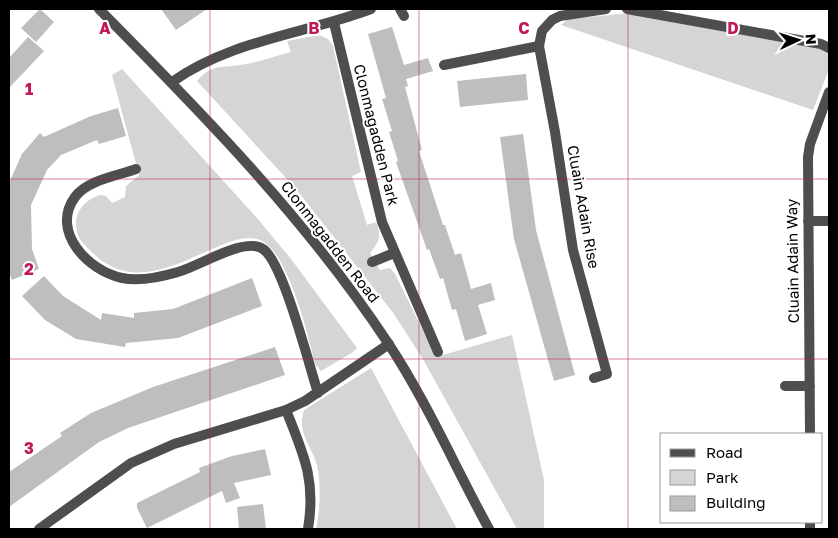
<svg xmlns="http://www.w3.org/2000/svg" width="838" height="538" font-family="'Golos Text',sans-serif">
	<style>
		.green { fill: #d5d5d5 }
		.building { fill: #bebebe }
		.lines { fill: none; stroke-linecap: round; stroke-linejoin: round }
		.minor { stroke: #4e4e4e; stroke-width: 10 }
		.tertiary { stroke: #4e4e4e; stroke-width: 10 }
		.grid { fill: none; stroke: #c2185b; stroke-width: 1; stroke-opacity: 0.55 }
		.labels { text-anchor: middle; stroke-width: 4; stroke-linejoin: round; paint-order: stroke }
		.street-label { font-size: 15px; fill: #000; stroke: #fff }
		.grid-label { font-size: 16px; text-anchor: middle; font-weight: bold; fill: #c2185b; stroke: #fff; stroke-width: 4; stroke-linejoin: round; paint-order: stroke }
	</style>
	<rect width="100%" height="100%" fill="#fff"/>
	<path class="green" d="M631,13L822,49L829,52V69L813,110L561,25L568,19Z
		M319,35L328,39L333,46L361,172L352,176L367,225L376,222C382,237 379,242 370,253L380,270L390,268L395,274L436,357L512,335L544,480V528L542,529H517L424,361L394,314L297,190L197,81C212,64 220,68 240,65C257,63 274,56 291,52L287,41Z
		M122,69L257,218L291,259L357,348L353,352L321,371L315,364C308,335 289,255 262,241C226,221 152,308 95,255C89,249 79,241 77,232C72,214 84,200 100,195L106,196L112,203L125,197L126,186L139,175L112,75Z
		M371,368L457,529H316C320,509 321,491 318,470C314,447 296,435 304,410Z"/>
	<path class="building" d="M40,9L54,22L36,42L21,28Z
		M161,9H207L176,30Z
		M392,27L404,65L428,58L433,71L406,79L408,86L405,87L422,150L419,151L443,225H445L455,255L461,253L471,289L491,283L495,300L478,305L487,334L465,341L456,309L452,310L443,278L440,279L429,249L427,250L396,162L398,161L389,132L392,131L382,99L386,98L368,34Z
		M28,37L44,51L9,88V58Z
		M526,74L528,100L460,107L457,81Z
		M118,108L126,136L99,144L97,140L61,155L47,170L31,205L32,249L39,269L12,280L9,272V183L22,154L40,133L44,137L91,116Z
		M523,134L536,230L575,375L554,381L514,239L500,137Z
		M44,276L63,296L101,320L102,313L134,318V313L173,309L252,278L262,306L178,338L126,343L125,347L76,339L45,320L22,296Z
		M275,347L285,375L128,428L99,442L9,507V472L62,436L60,433L91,413L153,387Z
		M265,449L271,475L234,483L240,498L226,503L222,491L147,528L137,508V503L200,472L199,468L232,456Z
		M263,504L266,529H239L237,507Z"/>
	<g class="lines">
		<path class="minor" d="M400,9L404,16
			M627,9L821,44L829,48
			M334,23L382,222L438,352
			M444,65L539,46
			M172,82C231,40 305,34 371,9
			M136,169C117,176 87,180 75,197C50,231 88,271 122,278C140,282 161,277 178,272C198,267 245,236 263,249C283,262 309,365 318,393
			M808,221H829
			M372,262L394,253
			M594,378L607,374L573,250L555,132L539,46L542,31L552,20L560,16L606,9
			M785,386H810
			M286,410C304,455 316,480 308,529
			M810,434L808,157L810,144L829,92
			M810,522V529
			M39,529L131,463L174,444L286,410L305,401L389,344"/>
		<path class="tertiary" d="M99,9C203,114 306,219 388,343C427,402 455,467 489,529"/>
	</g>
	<path class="grid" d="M210,9V529M419,9V529M628,9V529M9,179H829M9,359H829"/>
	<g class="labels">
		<g class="street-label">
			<text transform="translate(376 135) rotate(76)" y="5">Clonmagadden Park</text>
			<text transform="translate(583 207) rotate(80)" y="5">Cluain Adain Rise</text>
			<text transform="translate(330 242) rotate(52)" y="5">Clonmagadden Road</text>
			<text transform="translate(793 261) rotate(-91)" y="5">Cluain Adain Way</text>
		</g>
	</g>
	<g class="grid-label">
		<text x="105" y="34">A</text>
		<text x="314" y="34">B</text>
		<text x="524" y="34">C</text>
		<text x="733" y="34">D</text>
		<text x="29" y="95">1</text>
		<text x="29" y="275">2</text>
		<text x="29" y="454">3</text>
	</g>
	<rect width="838" height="538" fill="none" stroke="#000000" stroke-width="20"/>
	<rect x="660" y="433" width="162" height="90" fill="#ffffff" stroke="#999999"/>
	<rect x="670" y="449" width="25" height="8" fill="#4e4e4e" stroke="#999999"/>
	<text x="706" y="458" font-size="15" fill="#000000">Road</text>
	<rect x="670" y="470" width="25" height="15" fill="#d5d5d5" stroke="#999999"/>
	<text x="706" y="483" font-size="15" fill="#000000">Park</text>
	<rect x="670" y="496" width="25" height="15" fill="#bebebe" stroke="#999999"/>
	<text x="706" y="508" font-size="15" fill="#000000">Building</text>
	<g transform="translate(798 40) rotate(86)" stroke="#ffffff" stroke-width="4" paint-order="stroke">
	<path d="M0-4L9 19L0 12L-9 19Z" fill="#000000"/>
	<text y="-8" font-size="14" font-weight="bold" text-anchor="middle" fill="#000000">N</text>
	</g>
</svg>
